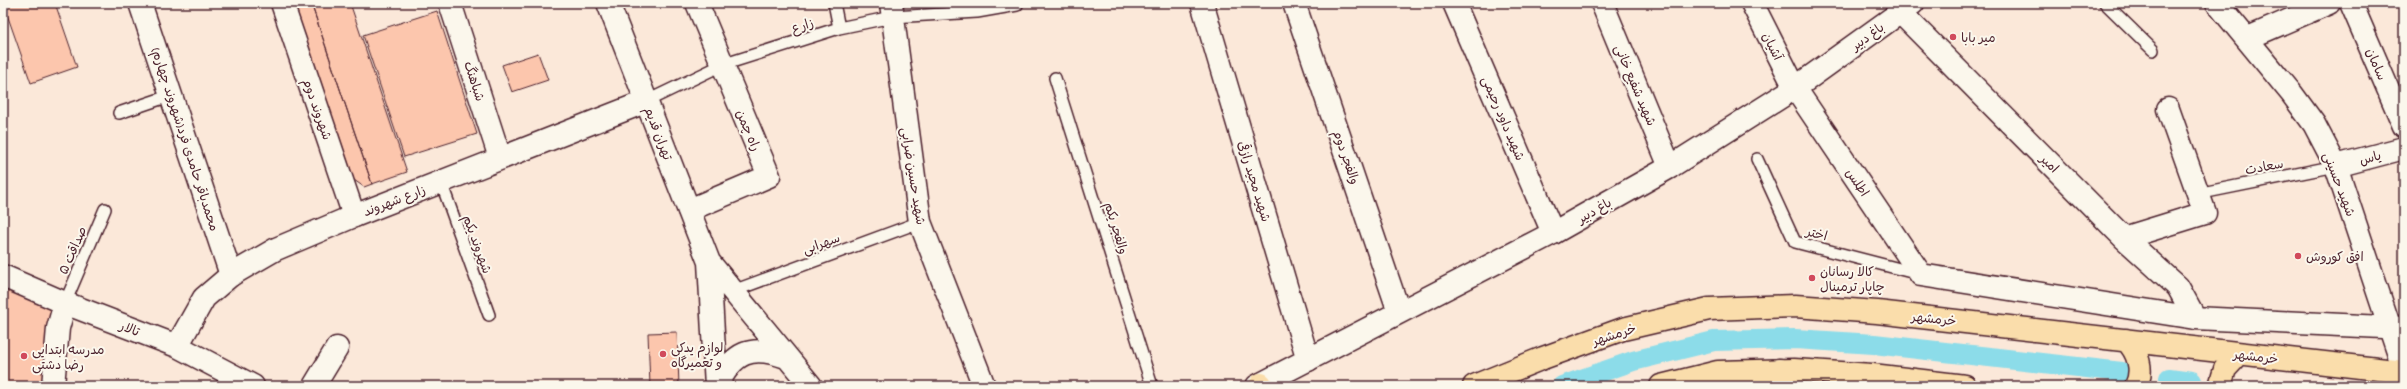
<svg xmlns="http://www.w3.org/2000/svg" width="2407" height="389" font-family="Dekko,'Playpen Sans Arabic',sans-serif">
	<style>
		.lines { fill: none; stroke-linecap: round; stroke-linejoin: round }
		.canal { stroke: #8cdce9; stroke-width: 20 }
		.building { fill: #fcc6ad; stroke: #4a1f2b }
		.service-casing { stroke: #4a1f2b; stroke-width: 14 }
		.minor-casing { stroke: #4a1f2b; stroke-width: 25 }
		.tertiary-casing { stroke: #4a1f2b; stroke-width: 25 }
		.secondary-casing { stroke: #4a1f2b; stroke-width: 25 }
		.primary-casing { stroke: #4a1f2b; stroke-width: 25 }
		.service { stroke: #fbf7ec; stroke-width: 11 }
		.minor { stroke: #fbf7ec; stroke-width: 22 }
		.tertiary { stroke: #fbf7ec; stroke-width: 22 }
		.secondary { stroke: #fbf7ec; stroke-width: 22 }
		.primary { stroke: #faddab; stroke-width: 22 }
		.poi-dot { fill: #d1495b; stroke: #fbf7ec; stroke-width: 1.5 }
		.labels { text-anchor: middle; stroke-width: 4; stroke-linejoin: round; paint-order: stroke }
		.street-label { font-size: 13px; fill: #4a1f2b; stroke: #fbf7ec }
		.poi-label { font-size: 13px; fill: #4a1f2b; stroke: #fbf7ec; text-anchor: start }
	</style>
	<rect width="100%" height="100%" fill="#fbe8d9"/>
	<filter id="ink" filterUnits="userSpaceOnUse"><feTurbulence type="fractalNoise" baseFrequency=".025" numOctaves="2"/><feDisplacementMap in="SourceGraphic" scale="8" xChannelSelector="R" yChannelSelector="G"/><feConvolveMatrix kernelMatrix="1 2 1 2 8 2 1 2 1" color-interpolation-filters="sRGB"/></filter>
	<g filter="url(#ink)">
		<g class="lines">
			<path class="canal" d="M2169,378L2192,381
				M1562,386L1633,361L1714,341L1795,339L1874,344L2122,372"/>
		</g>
		<path class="building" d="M3,3H55L77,67L31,83Z
			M294,3H311L372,184L364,187L354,180Z
			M311,3H350L407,172L372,184Z
			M437,11L477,134L404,157L363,35Z
			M538,53L548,80L512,92L502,65Z
			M3,285L52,309L48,325L43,386H3Z
			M677,332L679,386H650L648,333Z"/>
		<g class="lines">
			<defs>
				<path id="service" d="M834,3L839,28
					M2105,3L2153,50
					M1055,78L1152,386
					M647,101L722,65L839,28L892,17L977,12L1017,5L1016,3
					M119,113L172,95
					M1757,159L1795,242L1919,274
					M441,182L489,315
					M2197,194L2336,166
					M733,291L920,222
					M65,303L105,209"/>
				<path id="minor" d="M140,3L231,275
					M282,3L354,216
					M450,3L500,158
					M891,3L920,222L984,386
					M1202,3L1308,360
					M1294,3L1399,312
					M1454,3L1553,233
					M1602,3L1670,167
					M1752,3L1795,88L1921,275L2195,318L2404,328
					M2217,3L2292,94L2314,124L2336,166L2404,370
					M2351,3L2404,126
					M1900,12L2124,238L2178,287L2195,318
					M2248,38L2329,3
					M2336,166L2404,148
					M689,210L769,176L697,3
					M2124,238L2205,213L2168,109
					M53,386L58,328L65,303
					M314,386L337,348
					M1779,386V370"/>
				<path id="tertiary" d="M3,276L65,303L177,346L253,386
					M177,346L204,298L231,275L276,249L354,216L647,101"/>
				<path id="secondary" d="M608,3L709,262L811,386
					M709,262L716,386
					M717,386C733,352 751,344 786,357
					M1257,386L1553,233L1670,167L1795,88L1913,3"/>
				<path id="primary" d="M2126,340C2138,352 2144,370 2136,386
					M1261,386V384
					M1474,386L1543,358L1623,329L1709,309L1795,306L1877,312L2404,372
					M1661,386L1718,372L1794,370L1872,375L1965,386
					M2220,386L2225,369L2239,354"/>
			</defs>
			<use href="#service" class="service-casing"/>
			<use href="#minor" class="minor-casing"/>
			<use href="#tertiary" class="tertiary-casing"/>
			<use href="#secondary" class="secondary-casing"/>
			<use href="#primary" class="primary-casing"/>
			<use href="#service" class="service"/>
			<use href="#minor" class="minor"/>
			<use href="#tertiary" class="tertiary"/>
			<use href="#secondary" class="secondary"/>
			<use href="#primary" class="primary"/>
		</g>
	</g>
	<g class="poi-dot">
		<circle cx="1953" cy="37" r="4"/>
		<circle cx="2298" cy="256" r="4"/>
		<circle cx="1812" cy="278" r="4"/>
		<circle cx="663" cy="354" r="4"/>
		<circle cx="24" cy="356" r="4"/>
	</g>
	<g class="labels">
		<g class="street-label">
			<text transform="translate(802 25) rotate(-18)" y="5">زارع</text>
			<text transform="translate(1867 36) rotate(-36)" y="5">باغ دبیر</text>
			<text transform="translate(1773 46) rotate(63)" y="5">آشیان</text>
			<text transform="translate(2377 64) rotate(67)" y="5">سامان</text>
			<text transform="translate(475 81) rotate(72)" y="5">شباهنگ</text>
			<text transform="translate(1636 85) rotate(67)" y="5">شهید شفیع خانی</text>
			<text transform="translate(318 109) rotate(71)" y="5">شهروند دوم</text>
			<text transform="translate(1504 118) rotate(67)" y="5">شهید داود رحیمی</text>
			<text transform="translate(749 130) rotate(67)" y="5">راه چمن</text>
			<text transform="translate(659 133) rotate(69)" y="5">تهران قدیم</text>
			<text transform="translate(186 139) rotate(72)" y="5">محمدباقر حامدی فرد(شهروند چهارم)</text>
			<text transform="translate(1347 157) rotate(71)" y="5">والفجر دوم</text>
			<text transform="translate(2370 157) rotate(-15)" y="5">یاس</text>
			<text transform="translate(2050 163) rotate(45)" y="5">امیر</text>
			<text transform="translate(2264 166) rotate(-11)" y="5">سعادت</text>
			<text transform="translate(914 176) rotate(81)" y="5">شهید حسین ضرابی</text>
			<text transform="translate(1255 181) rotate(73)" y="5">شهید مجید رازقی</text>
			<text transform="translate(1858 182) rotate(56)" y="5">اطلس</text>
			<text transform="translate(2340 184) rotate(69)" y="5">شهید حسینی</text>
			<text transform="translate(394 200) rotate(-21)" y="5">زارع شهروند</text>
			<text transform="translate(1594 210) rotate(-30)" y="5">باغ دبیر</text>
			<text transform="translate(1117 228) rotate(73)" y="5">والفجر یکم</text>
			<text transform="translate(1817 233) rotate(15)" y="5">اختر</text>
			<text transform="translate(821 243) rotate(-20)" y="5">سهرابی</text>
			<text transform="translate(478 244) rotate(70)" y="5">شهروند یکم</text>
			<text transform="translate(72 250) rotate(-66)" y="5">صداقت ۵</text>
			<text transform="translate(1934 318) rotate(6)" y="5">خرمشهر</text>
			<text transform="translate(130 328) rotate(21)" y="5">تالار</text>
			<text transform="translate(1614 334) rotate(-18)" y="5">خرمشهر</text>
			<text transform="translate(2256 356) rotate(7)" y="5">خرمشهر</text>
		</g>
		<g class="poi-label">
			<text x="1961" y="42">میر بابا</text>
			<text x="2306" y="261">افق کوروش</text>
			<text x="1820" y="276">کالا رسانان<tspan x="1820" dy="15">چاپار ترمینال</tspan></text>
			<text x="671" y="352">لوازم یدکی<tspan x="671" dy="15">و تعمیرگاه</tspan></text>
			<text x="32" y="354">مدرسه ابتدایی<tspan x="32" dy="15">رضا دشتی</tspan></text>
		</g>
	</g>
	<rect width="2407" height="389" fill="none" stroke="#fbf7ec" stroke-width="16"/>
	<rect x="8" y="8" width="2391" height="373" fill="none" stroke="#4a1f2b" stroke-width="1.5" filter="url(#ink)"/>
</svg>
